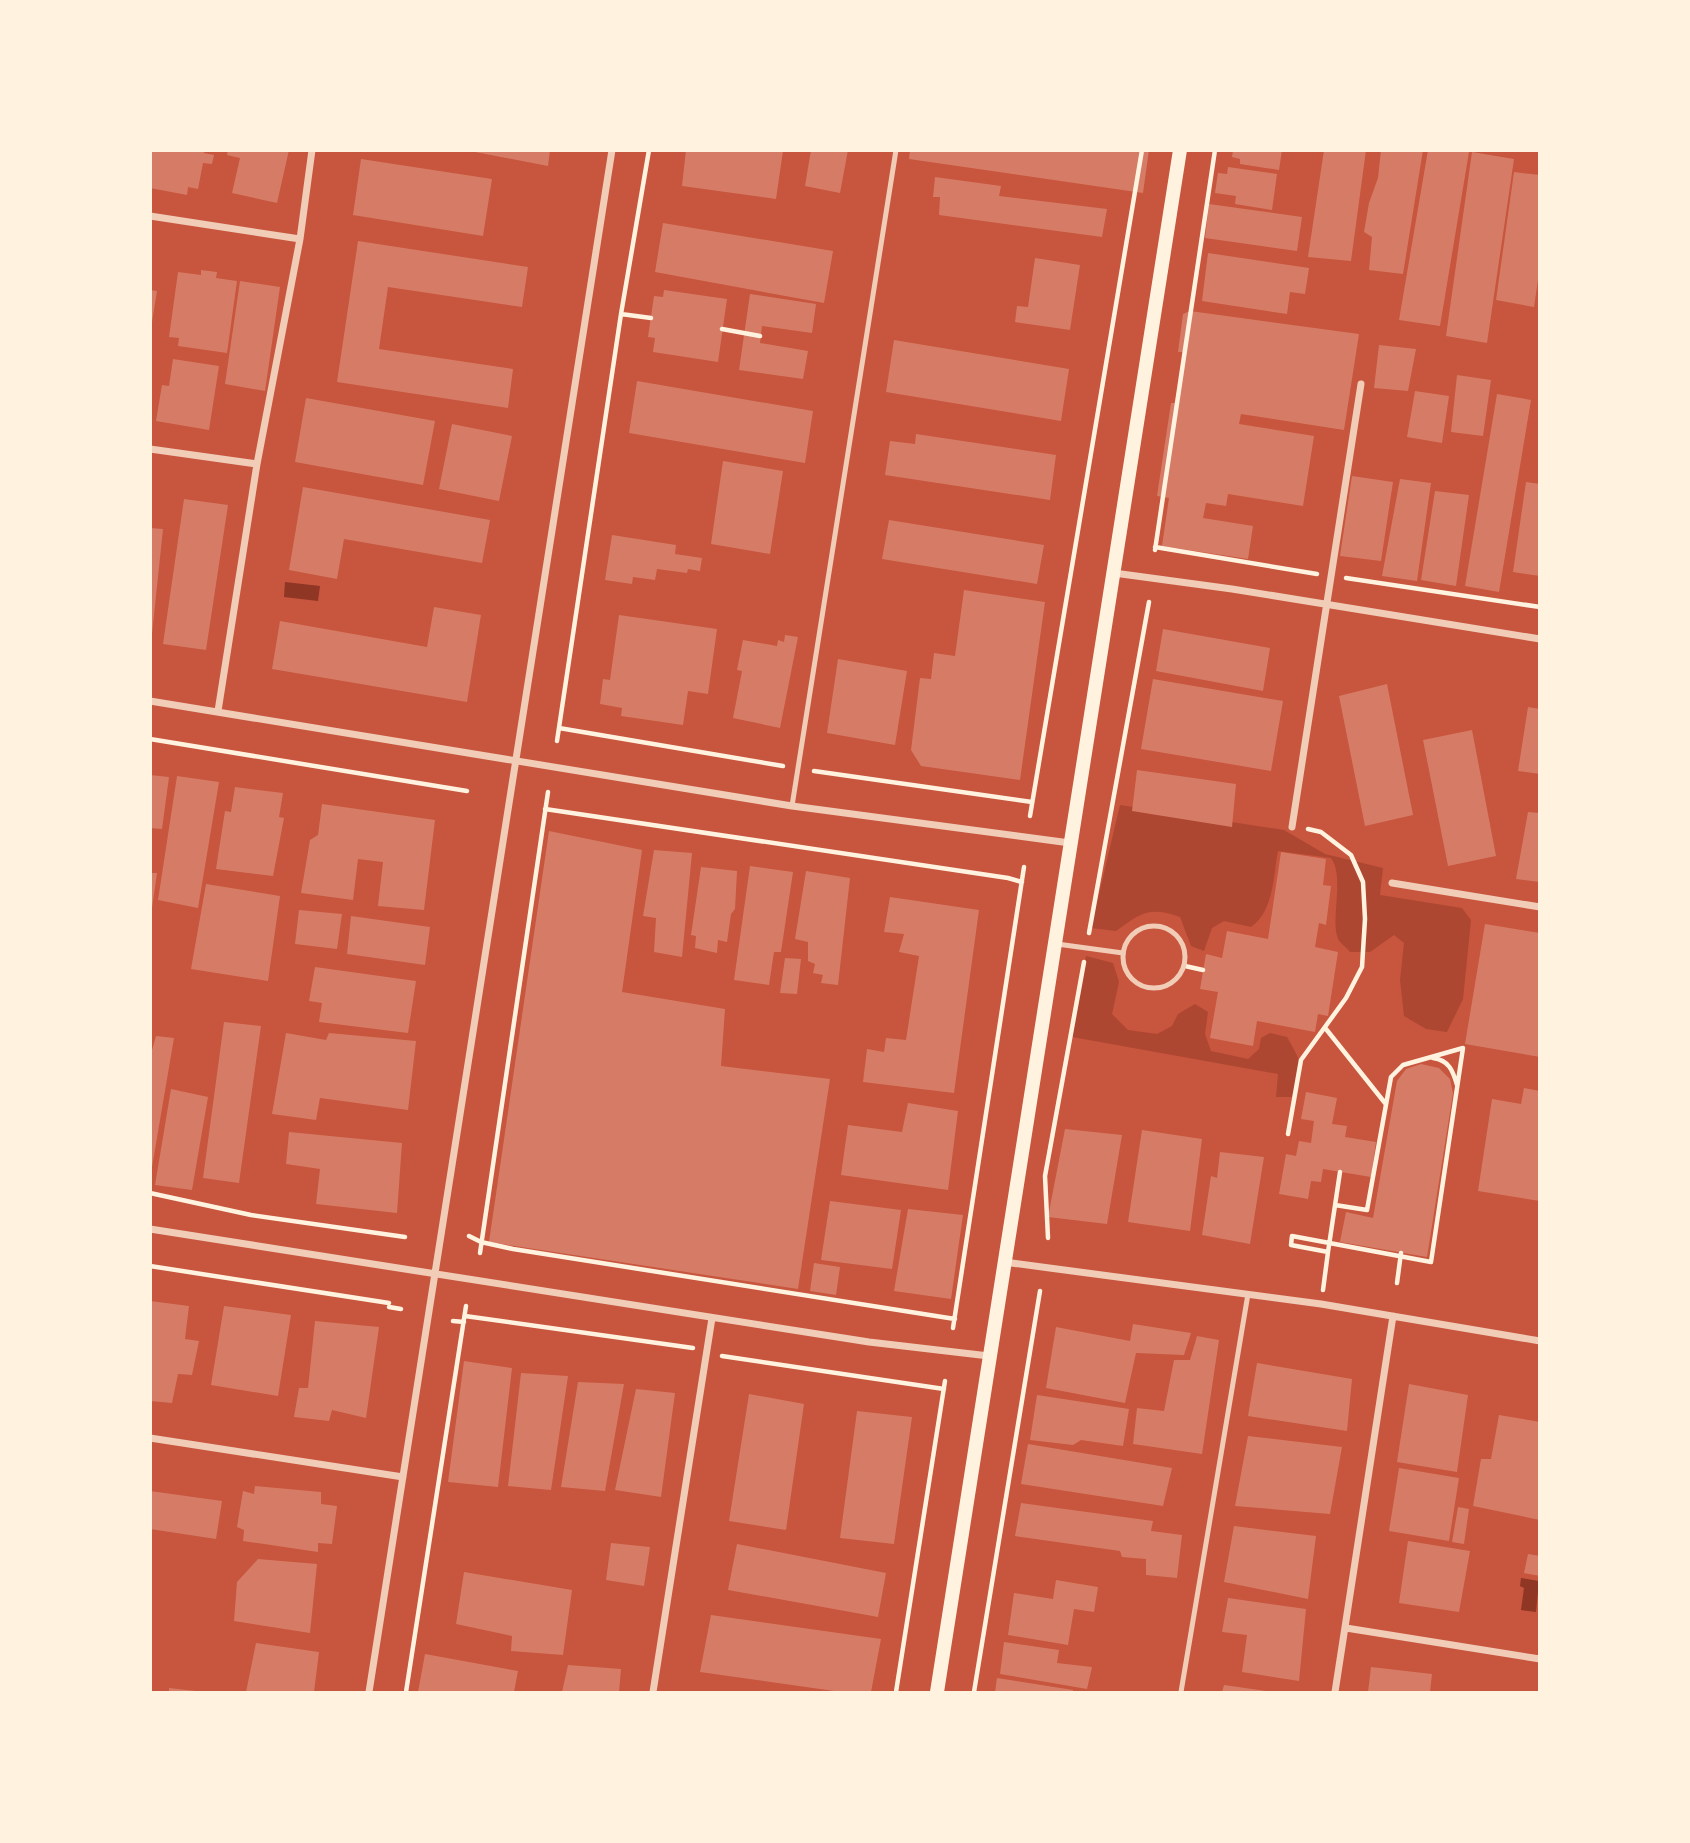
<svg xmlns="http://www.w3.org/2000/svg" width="1690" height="1843" font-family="'IBM Plex Sans',sans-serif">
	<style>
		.green { fill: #ae4732 }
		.water { fill: #8f3625 }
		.building { fill: #d67c66 }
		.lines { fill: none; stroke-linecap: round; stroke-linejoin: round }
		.path { stroke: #fff3e0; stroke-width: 4.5 }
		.service { stroke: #f1ccb7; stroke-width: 5 }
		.minor { stroke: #f1ccb7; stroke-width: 7 }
		.secondary { stroke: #fff3e0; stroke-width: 14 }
	</style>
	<rect width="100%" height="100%" fill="#c8553d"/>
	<path class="green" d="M1120,805L1284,830L1325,854L1383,868L1380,895L1462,908L1471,920L1463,999L1447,1032L1426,1029L1404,1016L1400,980L1404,943L1394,935L1370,952H1350C1347,948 1340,943 1338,939C1330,919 1345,877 1331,858L1278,851C1273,877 1274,911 1251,927L1224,921L1212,928L1204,951L1191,946L1180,917C1149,906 1141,913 1116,931L1091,928Z
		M1086,956L1113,963L1119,982L1112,1014L1128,1030L1157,1034L1172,1026L1178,1014L1195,1004L1208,1012L1205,1034L1211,1051L1248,1059L1259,1049L1261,1038L1270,1033L1287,1037C1304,1067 1303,1065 1292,1097H1276L1278,1074L1072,1037Z"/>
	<path class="water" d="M285,582L320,586L318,601L284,597Z
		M1521,1578L1539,1581L1536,1612L1521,1610L1524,1588L1520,1586Z"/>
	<path class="building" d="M150,150H204V153L214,155L212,164L203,163L198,189L188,187L187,195L150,188Z
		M228,150H289L277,203L232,193L240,158L227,155Z
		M465,150H550L548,166Z
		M686,150L783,151L776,199L682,186Z
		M811,150H848L840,193L805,186Z
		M910,150H1149L1143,193L909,159Z
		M1233,150H1282L1279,170L1240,164V159L1232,157Z
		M1324,150H1366L1351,261L1308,257Z
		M1381,150H1423L1403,274L1369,270L1372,237L1364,232L1369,203L1378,178Z
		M1428,150L1469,152L1440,326L1399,320Z
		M1472,152L1514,159L1487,343L1446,336Z
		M361,159L492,179L483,236L353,215Z
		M1228,167L1277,174L1272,210L1235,204L1236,196L1215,193L1218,173L1227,174Z
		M1514,172L1540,175V266L1534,307L1496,300Z
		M935,177L1001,186L999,196L1107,209L1102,237L939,215L940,197H933Z
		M1209,204L1302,217L1297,251L1205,238Z
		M663,223L833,251L824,303L655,272Z
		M358,241L528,267L522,307L388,287L379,349L513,369L508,408L337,382Z
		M1208,253L1309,268L1305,294L1290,292L1287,314L1202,301Z
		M1035,258L1080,265L1070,330L1015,322L1017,306L1028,307Z
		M201,270L217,272L216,278L237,281L227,353L178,346L179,338L169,337L178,272L201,275Z
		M240,281L280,287L265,391L225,384Z
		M150,290L157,291L152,322H150Z
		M664,290L727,299L718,362L653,352L655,338L648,337L654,296L663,297Z
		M750,294L816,304L812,333L762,326L760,343L808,351L803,379L739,370Z
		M1190,311L1359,334L1344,430L1241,414L1239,424L1314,436L1303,506L1228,494L1226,506L1206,503L1203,518L1253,526L1248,559L1162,546L1169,498L1157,496L1171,403H1176L1184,352H1178L1183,314Z
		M894,340L1069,369L1061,421L886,392Z
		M1379,345L1416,349L1408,391L1374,388Z
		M173,359L219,366L209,430L156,421L162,385L169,386Z
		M1457,375L1491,380L1483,436L1451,432Z
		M637,381L813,411L805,463L629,433Z
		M1415,391L1449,396L1442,443L1407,437Z
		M1497,394L1531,400L1499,592L1465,586Z
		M306,398L435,421L423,485L295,462Z
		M452,424L512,436L499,501L439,489Z
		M916,434L1056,455L1050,500L885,475L890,441L915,444Z
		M723,461L783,471L770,554L711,544Z
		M1352,476L1393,482L1381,561L1340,556Z
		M1400,479L1431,483L1417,581L1382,576Z
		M1526,482L1540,484V576L1513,572Z
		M303,487L490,520L482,563L344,539L337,579L289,570Z
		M1435,491L1469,495L1456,586L1421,580Z
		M184,499L228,505L206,650L163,644Z
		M889,520L1044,545L1037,584L882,559Z
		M150,528L163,529L152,634H150Z
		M612,535L676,545L675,554L702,558L700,571L688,569L687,573L657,569L655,580L633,577L632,584L605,580Z
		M964,590L1045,602L1020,780L921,766L911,750L920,678L931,679L934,653L955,656Z
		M434,607L481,615L467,702L272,669L280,621L427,647Z
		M619,615L717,629L708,694L688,691L683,725L621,716L622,708L600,704L603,679L610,680Z
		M1163,629L1270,648L1263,691L1156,671Z
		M785,635L798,637L780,728L733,718L742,671L737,670L743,640L777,646L778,640L784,642Z
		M838,659L907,671L895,745L827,733Z
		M1153,679L1283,701L1271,771L1141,749Z
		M1387,684L1413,815L1365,826L1339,696Z
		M1528,707L1540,709V774L1518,771Z
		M1472,730L1496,856L1448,866L1423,740Z
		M1137,770L1236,784L1232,827L1132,811Z
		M150,775L169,777L162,829L150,828Z
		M177,776L219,782L198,908L158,900Z
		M235,787L283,793L279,817L284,818L273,876L216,869L225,811L231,812Z
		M322,804L435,820L424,910L378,906L383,862L358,859L353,900L301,893L310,840L318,835Z
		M1528,812L1540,813V882L1516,879Z
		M549,831L642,850L622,992L725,1009L721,1066L830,1079L798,1289L489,1242Z
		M654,850L692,853L682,957L654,952L656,918L643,916Z
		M1281,852L1326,859L1323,885L1331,886L1326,925L1319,923L1315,947L1338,952L1328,1016L1318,1014L1315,1032L1257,1021L1253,1046L1210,1038L1218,992L1200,989L1206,954L1222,958L1227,931L1268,939Z
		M750,866L793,872L781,952H774L769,985L734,980Z
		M701,867L737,871L735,909L731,914L727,942L718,940L717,953L695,948L696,936L691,935Z
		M806,871L850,878L838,985L821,983L823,975L813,973L815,964L808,961V942L795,939Z
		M150,873H157L152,908H150Z
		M206,884L280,896L268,981L191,969Z
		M890,897L979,910L954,1093L863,1082L867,1049L884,1052L886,1038L906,1040L919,956L899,952L904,934L884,932Z
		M299,910L342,914L337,949L295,944Z
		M351,916L430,927L425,965L347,954Z
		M1485,924L1540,933V1057L1465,1044Z
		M785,958L801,959L797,994L780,993Z
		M315,967L416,981L408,1033L319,1022L322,1003L309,1001Z
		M224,1022L261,1026L239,1183L203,1178Z
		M286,1033L326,1040L329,1033L416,1041L408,1110L320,1098L316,1120L272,1114Z
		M156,1036L174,1038L152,1167L150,1057Z
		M1421,1064L1439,1068L1450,1079L1453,1093L1427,1257L1340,1242L1346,1212L1373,1218L1397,1081L1406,1069Z
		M1524,1088L1540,1091V1201L1478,1191L1492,1099L1521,1104Z
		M171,1089L208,1097L192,1190L155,1185Z
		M1306,1092L1337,1098L1332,1124L1347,1126L1345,1137L1376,1142L1371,1177L1323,1169L1321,1182L1311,1181L1308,1199L1279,1194L1286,1154L1296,1156L1299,1141L1311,1143L1314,1121L1301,1119Z
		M908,1103L958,1111L948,1190L841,1175L848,1125L902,1132Z
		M1065,1129L1122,1135L1107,1224L1048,1217Z
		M1142,1130L1202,1139L1190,1231L1128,1222Z
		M289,1132L402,1143L397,1213L316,1204L320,1169L286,1164Z
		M1220,1152L1264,1157L1250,1244L1202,1235L1211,1176L1217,1178Z
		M830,1201L901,1210L892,1269L821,1260Z
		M908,1209L963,1215L951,1299L894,1291Z
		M814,1263L840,1267L836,1295L810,1291Z
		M150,1301L189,1306L185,1339L199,1341L192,1375L178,1374L172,1403L150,1401Z
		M224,1306L291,1315L278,1396L211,1385Z
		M315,1321L379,1327L366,1418L332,1410L329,1421L294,1417L299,1388H308Z
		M1133,1324L1191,1333L1184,1355L1136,1353L1125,1403L1046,1388L1056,1327L1130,1341Z
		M1197,1336L1219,1340L1202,1454L1133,1444L1137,1408L1164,1411L1174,1360H1190Z
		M464,1361L512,1368L498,1487L448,1482Z
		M1257,1363L1352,1379L1347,1431L1248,1416Z
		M521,1373L568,1376L551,1490L508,1486Z
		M578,1382L624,1384L605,1491L561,1487Z
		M1409,1384L1468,1395L1457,1472L1397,1462Z
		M636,1389L675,1393L661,1497L615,1490Z
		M749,1394L804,1404L786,1530L729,1521Z
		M1037,1395L1129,1409L1123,1446L1081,1440L1073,1445L1030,1440Z
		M857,1411L912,1417L894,1544L840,1538Z
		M1499,1415L1540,1422V1520L1473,1506L1481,1459H1491Z
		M1248,1436L1342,1447L1330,1514L1235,1506Z
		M1028,1444L1172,1468L1163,1506L1021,1484Z
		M1399,1468L1459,1478L1449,1541L1389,1531Z
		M255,1486L321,1492V1504L337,1506L332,1544L318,1543V1552L243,1541L244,1530L237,1527L243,1491L254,1494Z
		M150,1491L222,1501L216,1539L150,1529Z
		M1021,1503L1153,1521L1151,1531L1182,1535L1177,1578L1146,1575V1559L1122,1557L1120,1551L1015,1536Z
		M1458,1507L1469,1509L1464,1544L1452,1542Z
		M1234,1526L1316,1536L1308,1599L1224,1582Z
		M1408,1541L1470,1551L1459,1612L1399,1603Z
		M611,1543L650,1547L644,1586L606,1580Z
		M737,1544L886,1573L878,1617L728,1590Z
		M1528,1554L1540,1556V1576L1524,1573Z
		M258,1559L317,1564L310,1633L234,1621L237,1582Z
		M464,1572L572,1590L563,1655L511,1651L512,1636L456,1624Z
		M1056,1580L1098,1587L1094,1612L1074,1609L1068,1645L1008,1635L1014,1593L1053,1599Z
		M1228,1598L1306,1609L1299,1681L1242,1672L1247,1635L1222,1632Z
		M711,1615L881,1639L871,1692H841L700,1672Z
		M1004,1642L1059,1650L1057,1663L1092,1667L1087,1689L1000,1674Z
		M256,1643L319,1652L314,1692H246Z
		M425,1654L518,1671L514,1692H418Z
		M568,1665L621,1669L619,1692H562Z
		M1371,1667L1432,1674L1430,1692H1368Z
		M997,1678L1073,1690V1692H995Z
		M1224,1685L1266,1691L1265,1692H1222Z
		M169,1688L196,1691V1692H169Z"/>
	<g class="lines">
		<path class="path" d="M621,314L651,318
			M722,329L760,336
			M1155,547L1317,574
			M1155,550L1215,150
			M1346,578L1540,607
			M559,728L783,766
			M150,739L467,791
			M557,741L621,314L649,150
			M814,771L1032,802
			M545,809L1008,878L1022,882
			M1030,816L1142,150
			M1089,933L1149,602
			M1185,966L1203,970
			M1326,1029L1385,1103
			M1433,1058C1449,1060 1453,1071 1457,1085
			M1288,1134L1301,1060L1346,998L1362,967L1365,919L1363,882L1351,855L1321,832L1308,829
			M150,1193L251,1215L405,1237
			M469,1236L481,1242L513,1249L955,1319
			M1048,1238L1045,1176L1084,962
			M1328,1252L1340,1172
			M480,1253L548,792
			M150,1266L389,1303
			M1397,1283L1401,1253
			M1323,1290L1328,1252L1291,1245L1292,1236L1431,1262L1463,1048L1403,1065L1391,1077L1367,1210L1335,1205
			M389,1307L401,1309
			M465,1316L693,1348
			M453,1321L464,1322
			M953,1328L1024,867
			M722,1356L944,1389
			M406,1692L466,1306
			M896,1692L945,1381
			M974,1692L1040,1291"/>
		<path class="service" d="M792,806L896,150
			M1123 957a31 31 0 1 1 62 0a31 31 0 1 1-62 0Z
			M1057,944L1123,953
			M1181,1692L1248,1294"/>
		<path class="minor" d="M150,216L300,239
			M150,449L257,464
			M1114,573L1232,589L1540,639
			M150,701L792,806L1070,843
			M218,711L257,464L300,239L312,150
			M1292,827L1361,384
			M1392,883L1540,907
			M150,1229L869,1342L989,1356
			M1004,1262L1321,1304L1540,1341
			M150,1438L403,1477
			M1346,1628L1540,1659
			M369,1692L612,150
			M653,1692L712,1318
			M1335,1692L1393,1316"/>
		<path class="secondary" d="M937,1692L1180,150"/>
	</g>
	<rect width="1690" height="1843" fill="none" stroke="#fff3e0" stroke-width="304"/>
</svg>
